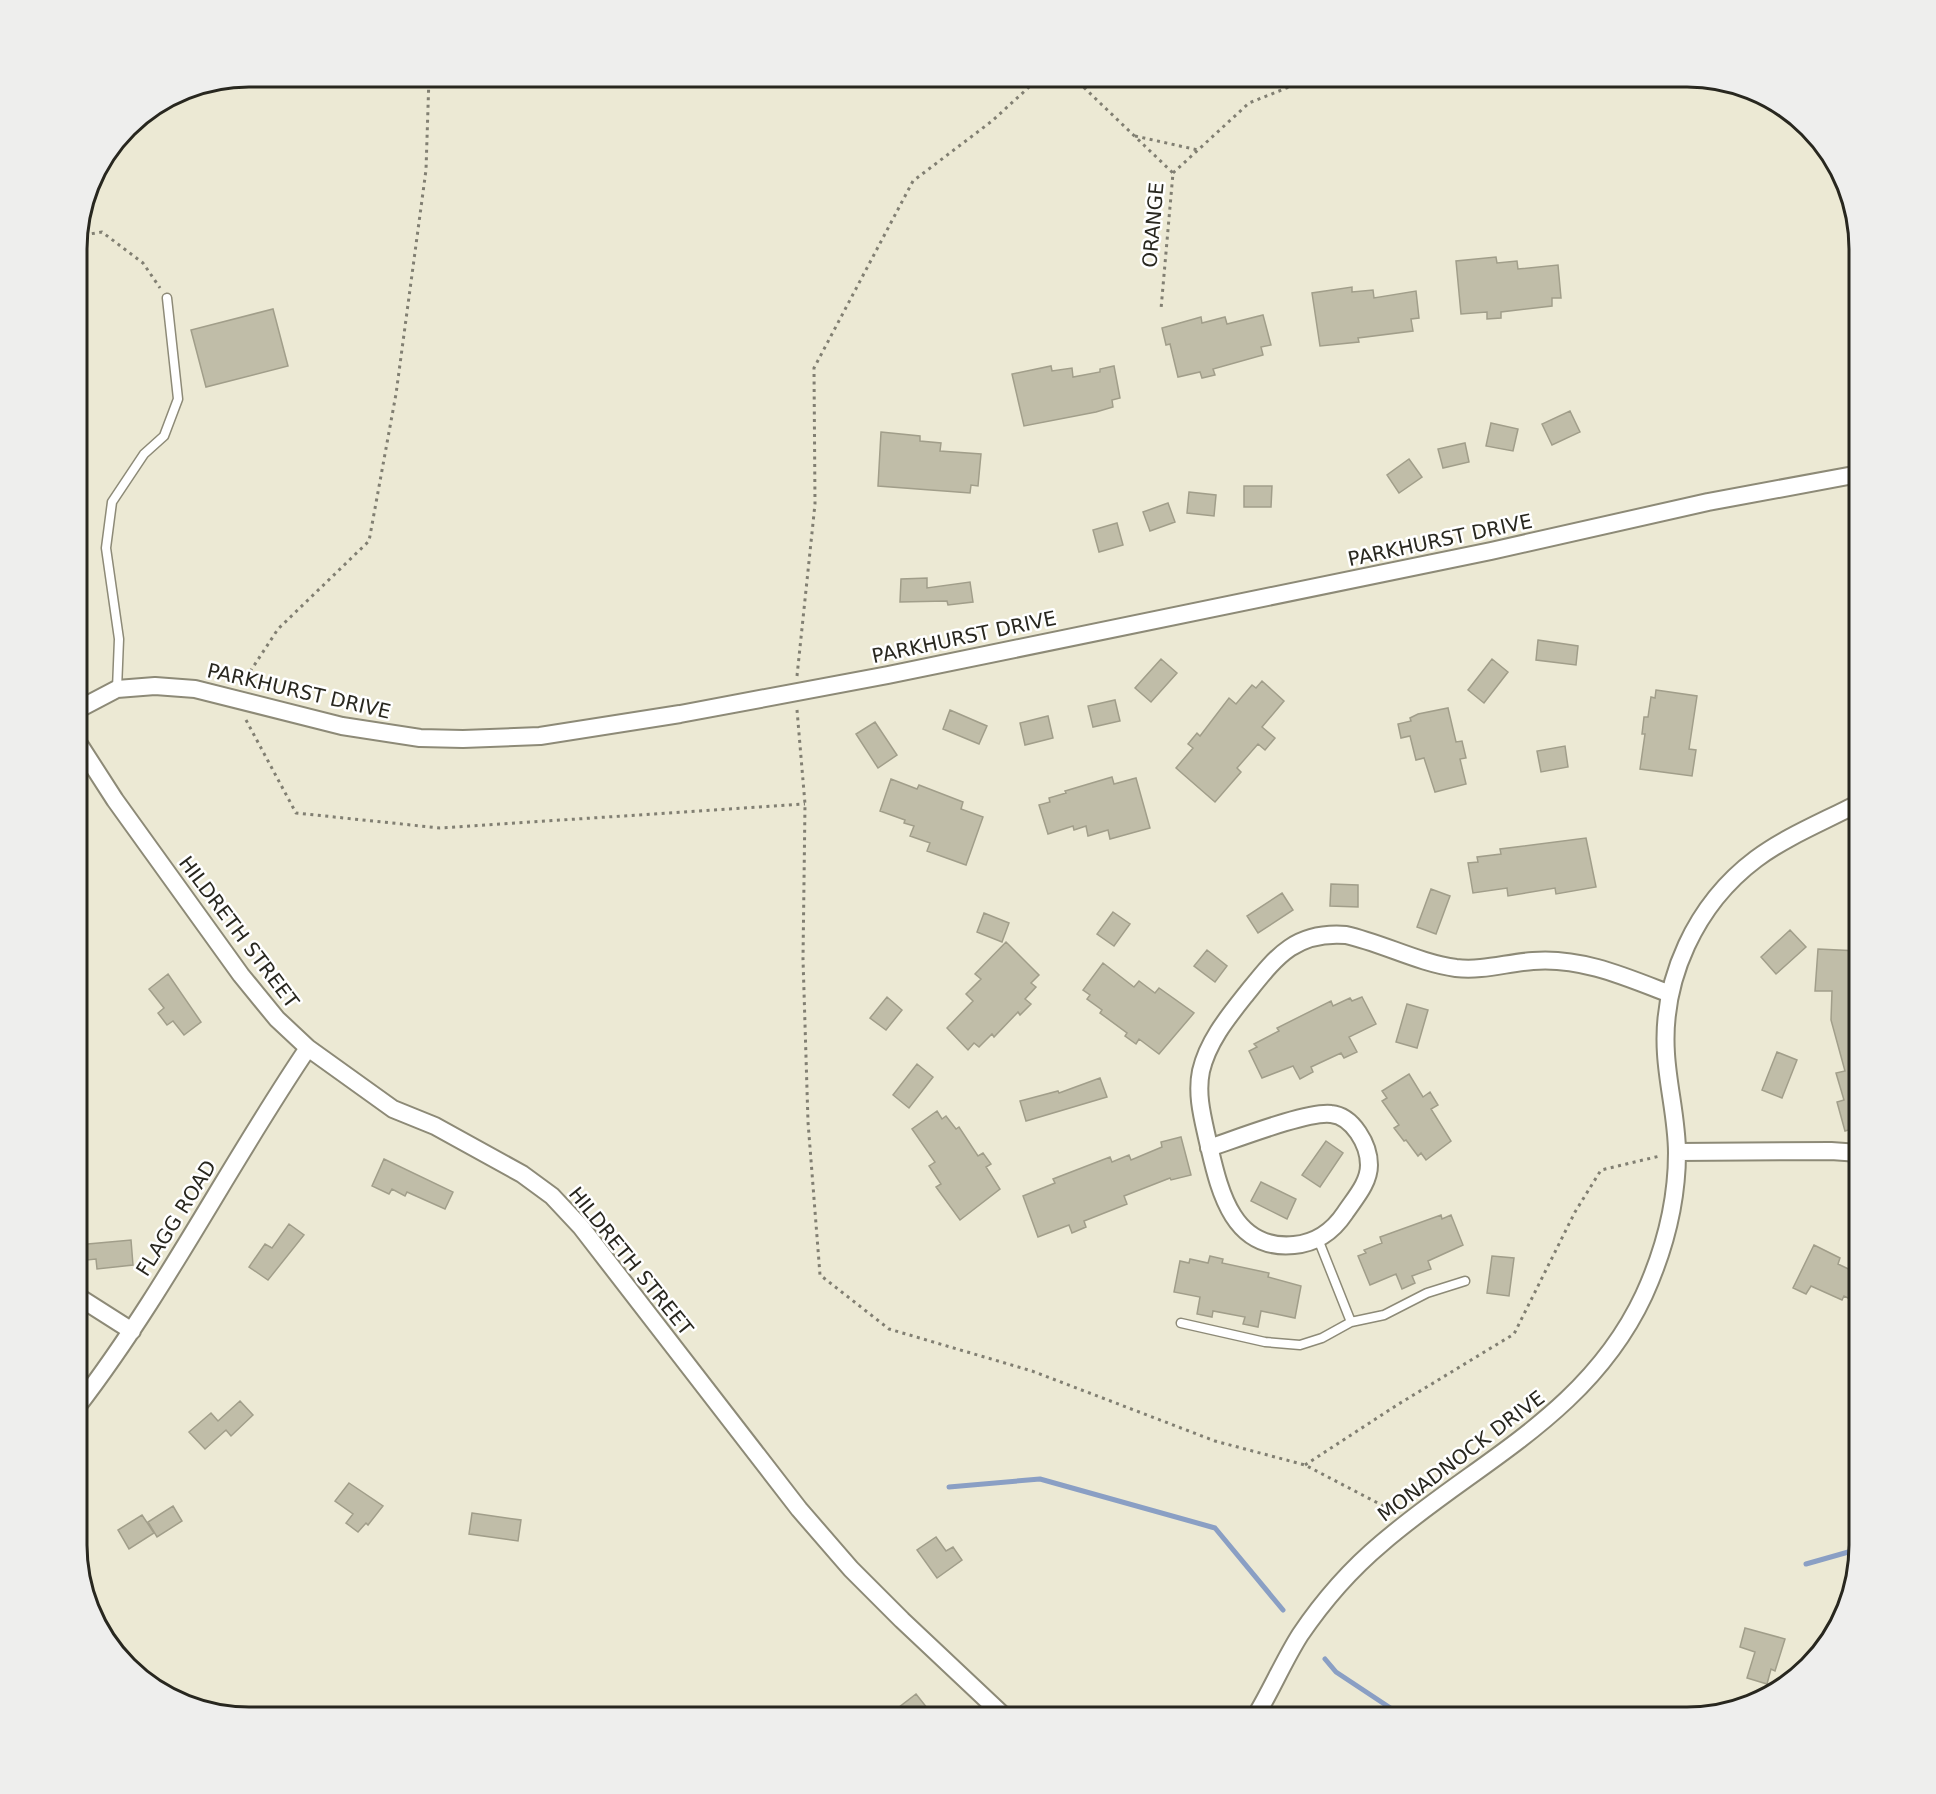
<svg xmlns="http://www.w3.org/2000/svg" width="1936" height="1794" font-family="'DejaVu Sans',sans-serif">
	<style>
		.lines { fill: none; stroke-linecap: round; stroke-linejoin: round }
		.stream { stroke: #8a9fc4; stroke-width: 5 }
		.building { fill: #c0bda8; stroke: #a19e8a; stroke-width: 1.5 }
		.service-casing { stroke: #8d8a77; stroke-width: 11 }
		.minor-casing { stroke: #8d8a77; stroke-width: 20 }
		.path { stroke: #817f72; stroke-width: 3; stroke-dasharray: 3 4.5; stroke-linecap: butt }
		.service { stroke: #fff; stroke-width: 8 }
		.minor { stroke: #fff; stroke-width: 16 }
		.labels { text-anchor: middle; stroke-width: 5; stroke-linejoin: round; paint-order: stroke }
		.street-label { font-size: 20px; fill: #28271f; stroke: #fff }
		.rim { fill: none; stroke: #28271f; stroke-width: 3 }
	</style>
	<rect width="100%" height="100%" fill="#ece9d4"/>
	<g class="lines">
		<path class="stream" d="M949,1487L1040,1479L1215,1528L1283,1610
			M1806,1564L1859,1549
			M1325,1659L1336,1672L1404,1717"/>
	</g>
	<path class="building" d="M1496,257L1497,263L1517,261L1518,269L1558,265L1561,298H1552V306L1501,312V318L1487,319V312L1461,314L1456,261Z
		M1352,287V292L1373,290L1374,298L1416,291L1419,318L1411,319L1413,331L1358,338L1359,342L1320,346L1312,293Z
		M273,309L288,366L206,387L191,330Z
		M1263,315L1271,345L1261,347L1263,355L1213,369L1215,375L1202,378L1200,372L1178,377L1170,344L1166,345L1162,328L1201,317L1202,323L1225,317L1227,324Z
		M1051,366L1052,371L1072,368L1073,377L1100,372V369L1114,366L1120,398L1112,400L1113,407L1096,412L1024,426L1012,374Z
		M1570,411L1580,432L1552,445L1542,424Z
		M1491,423L1518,429L1513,451L1486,446Z
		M881,432L920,436V441L941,443L940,451L981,454L978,486L971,485L970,493L878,486Z
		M1465,443L1469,462L1443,468L1438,449Z
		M1409,459L1422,477L1399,493L1387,475Z
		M1244,486H1272L1271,507H1244Z
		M1189,492L1216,495L1214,516L1187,513Z
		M1168,503L1175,522L1150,531L1143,512Z
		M1117,523L1123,545L1099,552L1093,530Z
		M927,578V588L970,582L973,602L948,605L947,601L900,602L901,579Z
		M1538,640L1578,646L1576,665L1536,660Z
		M1161,659L1177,673L1151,702L1135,688Z
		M1492,659L1508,672L1484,703L1468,690Z
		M1262,681L1284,701L1262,727L1275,738L1265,750L1258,744L1237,768L1241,772L1215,802L1176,768L1193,748L1188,744L1197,733L1200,736L1229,698L1236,704L1252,685L1256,688Z
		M1656,690L1697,696L1689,749L1696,750L1692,776L1640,769L1645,734H1642L1644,717H1648L1651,697L1655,698Z
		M1115,700L1120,721L1093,727L1088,706Z
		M1448,708L1456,742L1462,741L1466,758L1460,759L1466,784L1435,792L1424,758L1416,760L1410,736L1401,738L1398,724L1411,721L1410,718L1418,714Z
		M950,710L987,726L979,744L943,729Z
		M1048,716L1053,738L1025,745L1020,723Z
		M875,722L897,755L878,768L856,734Z
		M1565,746L1568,767L1541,772L1537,751Z
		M1112,777L1114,784L1136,778L1150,828L1110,839L1108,830L1088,836L1086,826L1074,830L1073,826L1048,834L1039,805L1050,802L1049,798L1066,793L1065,791Z
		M891,779L917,789L919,785L963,802L961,809L983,817L966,865L927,851L930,843L910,836L914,826L904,823L905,820L880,811Z
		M1586,838L1596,887L1556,894L1555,888L1508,896L1507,888L1473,893L1468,863L1478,862L1477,857L1501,854L1500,849Z
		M1331,884L1358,885V907L1330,906Z
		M1431,889L1450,896L1436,934L1417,927Z
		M1282,893L1293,910L1258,933L1247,916Z
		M1113,912L1130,924L1114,946L1097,934Z
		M984,913L1009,923L1002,942L977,932Z
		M1790,930L1806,947L1776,974L1761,957Z
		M1006,942L1039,975L1031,983L1036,987L1025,999L1031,1004L1020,1015L1018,1012L994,1037L992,1034L979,1047L974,1043L968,1050L947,1028L973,1001L966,994L981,979L975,974Z
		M1818,949L1859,951V1127L1845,1131L1837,1102L1844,1100L1836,1073L1845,1071L1831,1020L1832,991H1815Z
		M1207,950L1227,966L1215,982L1194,966Z
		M1103,963L1134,987L1139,981L1155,993L1159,988L1194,1013L1159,1054L1139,1039L1136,1044L1125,1036L1127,1033L1100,1013L1102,1010L1087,999L1090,995L1083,990Z
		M168,974L201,1022L184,1035L173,1021L167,1025L158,1013L164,1008L149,989Z
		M887,997L902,1010L886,1030L870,1018Z
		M1362,997L1376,1024L1349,1037L1357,1052L1344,1058L1341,1053L1311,1067L1313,1072L1300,1079L1293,1066L1262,1078L1249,1051L1257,1047L1254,1044L1279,1031L1277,1028L1331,1001L1333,1006L1350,998L1352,1001Z
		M1407,1004L1428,1010L1417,1048L1396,1042Z
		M1777,1052L1797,1060L1782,1098L1762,1090Z
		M917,1064L933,1077L909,1108L893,1095Z
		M1409,1074L1423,1097L1430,1092L1438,1105L1431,1109L1451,1141L1426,1160L1421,1153L1418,1156L1406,1140L1404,1141L1394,1128L1399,1125L1382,1101L1387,1098L1382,1091Z
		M1100,1078L1107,1097L1026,1121L1020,1101L1058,1091L1059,1093Z
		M937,1111L942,1119L946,1116L956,1129L959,1127L978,1156L983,1153L991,1164L986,1167L1000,1189L960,1220L936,1187L941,1184L929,1166L935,1162L912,1129Z
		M1181,1137L1191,1175L1171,1180L1170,1178L1124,1196L1127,1204L1084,1221L1086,1227L1072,1233L1069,1225L1038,1237L1023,1196L1055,1183L1053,1179L1110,1157L1112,1162L1129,1155L1131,1160L1162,1147L1161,1142Z
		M1326,1141L1343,1153L1320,1187L1302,1175Z
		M384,1159L453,1192L445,1209L407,1192L405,1196L392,1189L389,1194L372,1186Z
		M1261,1182L1296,1199L1287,1219L1251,1201Z
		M1441,1215L1442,1219L1451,1215L1463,1245L1428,1261L1431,1269L1412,1276L1415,1283L1402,1289L1396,1274L1370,1285L1358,1256L1366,1253L1364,1250L1382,1243L1380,1237Z
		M289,1224L304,1235L268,1280L249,1267L265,1244L272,1248Z
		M131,1240L133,1265L97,1269L96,1259L77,1261V1245Z
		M1814,1245L1840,1258L1838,1264L1859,1274L1850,1299L1844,1296L1842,1300L1811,1286L1806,1294L1793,1288Z
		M1210,1256L1223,1259L1222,1263L1269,1273L1268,1277L1301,1286L1295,1318L1261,1311L1258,1327L1243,1324L1245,1317L1213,1311L1212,1317L1197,1314L1200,1297L1174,1292L1180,1261L1189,1263L1190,1259L1208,1263Z
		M1492,1256L1514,1258L1509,1296L1487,1293Z
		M240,1401L253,1415L231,1436L226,1430L205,1449L189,1432L211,1413L218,1421Z
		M349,1483L383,1506L368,1525L366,1523L358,1532L346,1523L353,1514L335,1501Z
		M173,1506L182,1521L157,1537L148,1522Z
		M472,1513L521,1520L518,1541L469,1534Z
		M142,1515L154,1533L129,1549L118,1530Z
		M936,1537L946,1551L953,1547L962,1560L937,1578L917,1550Z
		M1745,1628L1785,1639L1775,1671L1771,1669L1767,1684L1747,1678L1755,1652L1740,1647Z
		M916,1694L935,1718H906L898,1708Z"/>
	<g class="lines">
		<defs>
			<path id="service" d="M117,689L119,639L106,548L112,502L144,454L164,436L178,399L167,298
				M1318,1239L1351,1322
				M1181,1323L1265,1342L1300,1345L1322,1338L1351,1322L1384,1315L1427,1293L1465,1281"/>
			<path id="minor" d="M77,710L117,689L155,686L195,689L342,726L420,738L463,739L540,736L680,714L888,675L1491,551L1708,502L1859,474
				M77,741L115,800L241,975L277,1019L308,1048L393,1109L435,1126L522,1174L552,1196L581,1227L799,1509L851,1569L902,1620L1005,1717
				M1209,1148C1236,1139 1308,1111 1331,1114C1353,1116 1369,1145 1369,1165C1369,1183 1355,1198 1345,1213C1333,1231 1316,1243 1294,1245C1231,1251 1219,1188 1208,1142C1203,1119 1196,1095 1201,1071C1208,1041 1228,1017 1247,993C1276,957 1295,931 1346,935C1382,943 1419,963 1456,968C1483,971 1506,963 1533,961C1581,957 1626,977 1670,994
				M1677,1152L1831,1151L1859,1153
				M77,1296L132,1331
				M77,1407C164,1294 228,1166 308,1048
				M1255,1717C1271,1691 1283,1662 1300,1635C1323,1601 1351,1569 1382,1543C1476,1462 1588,1415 1644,1295C1664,1251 1677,1202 1677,1153C1677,1120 1668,1087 1666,1054C1661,979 1696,904 1756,859C1787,836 1825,821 1859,803"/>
		</defs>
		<use href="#service" class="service-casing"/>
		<use href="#minor" class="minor-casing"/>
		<path class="path" d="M1073,77L1173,173L1161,309
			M1135,136L1198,150
			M1173,173L1249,103L1314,77
			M77,236L102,232L143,263L160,288
			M797,676L815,504L814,368L913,181L992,121L1040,77
			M242,684L278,629L369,541L396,394L426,170L429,77
			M797,710L805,804L803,959L808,1122L820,1275L889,1329L1032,1371L1215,1441L1305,1465L1395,1512
			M246,720L296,813L440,828L805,804
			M1305,1465L1397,1405L1514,1334L1575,1212L1601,1170L1660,1156"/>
		<use href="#service" class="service"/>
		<use href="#minor" class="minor"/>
	</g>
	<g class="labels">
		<g class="street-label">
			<text transform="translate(1153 225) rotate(-85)" y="7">ORANGE</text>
			<text transform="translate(1440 540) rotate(-12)" y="7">PARKHURST DRIVE</text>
			<text transform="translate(964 637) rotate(-12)" y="7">PARKHURST DRIVE</text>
			<text transform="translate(299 691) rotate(13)" y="7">PARKHURST DRIVE</text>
			<text transform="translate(239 932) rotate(53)" y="7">HILDRETH STREET</text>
			<text transform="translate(176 1218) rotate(-58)" y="7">FLAGG ROAD</text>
			<text transform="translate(631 1261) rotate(51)" y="7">HILDRETH STREET</text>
			<text transform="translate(1461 1456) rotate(-37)" y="7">MONADNOCK DRIVE</text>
		</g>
	</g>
	<path d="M0 0H1936V1794H0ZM249 87H1687A162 162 0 0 1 1849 249V1545A162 162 0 0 1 1687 1707H249A162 162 0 0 1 87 1545V249A162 162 0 0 1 249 87Z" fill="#eeeeed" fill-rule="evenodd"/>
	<path class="rim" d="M249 87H1687A162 162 0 0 1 1849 249V1545A162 162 0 0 1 1687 1707H249A162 162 0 0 1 87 1545V249A162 162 0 0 1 249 87Z"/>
</svg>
